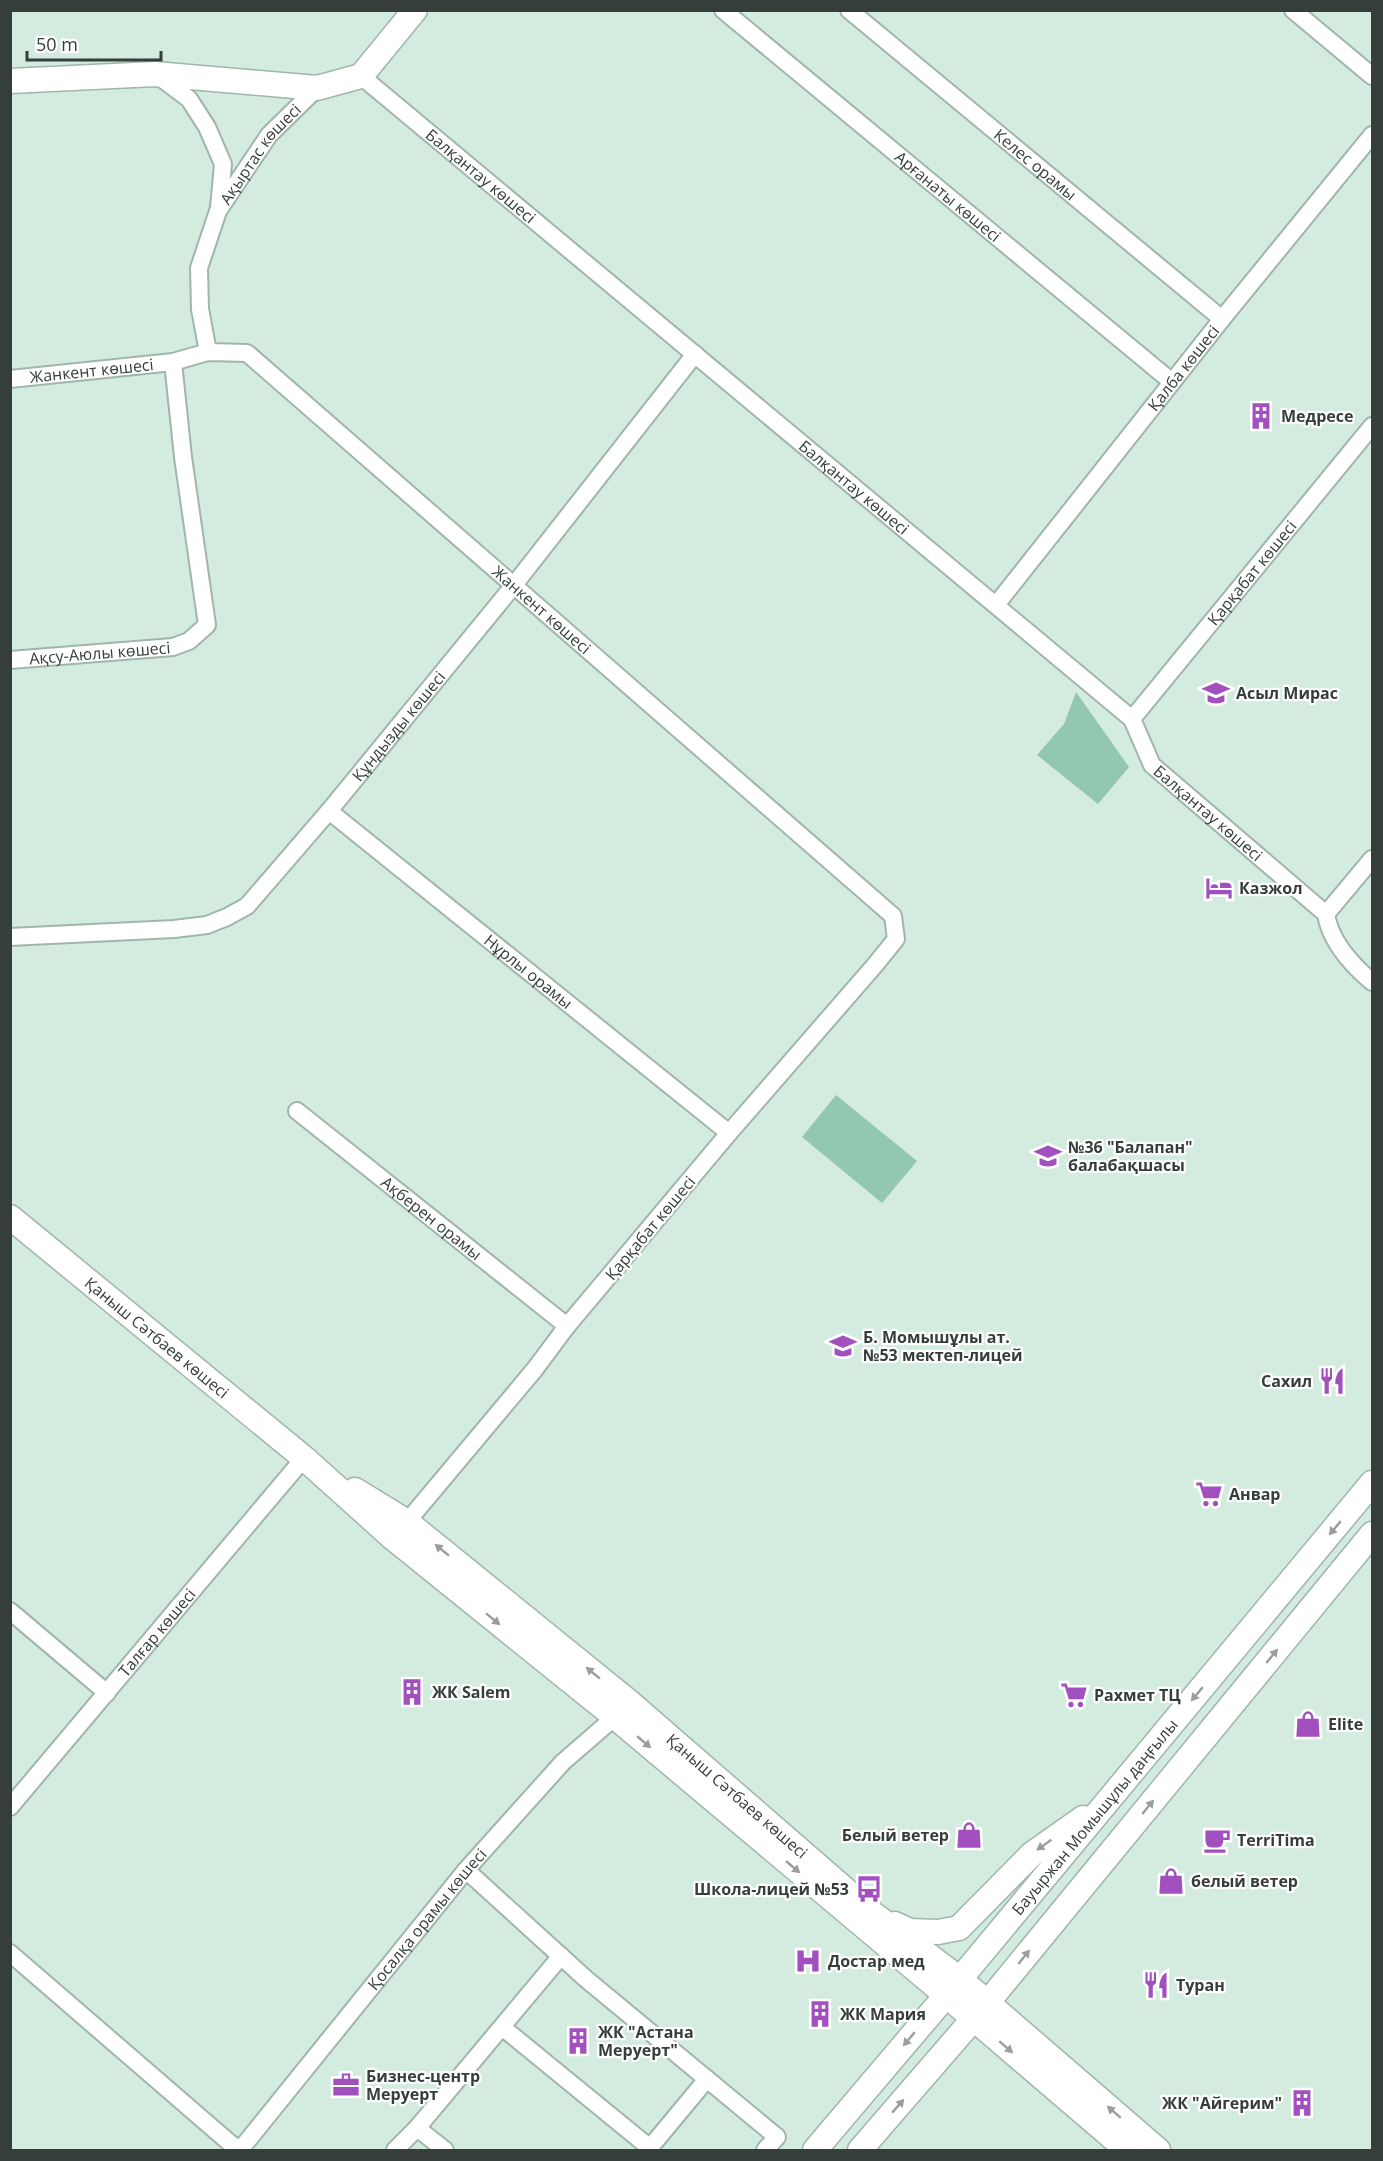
<svg xmlns="http://www.w3.org/2000/svg" width="1383" height="2161" font-family="'Open Sans',sans-serif">
	<style>
		.green { fill: #92c7b0 }
		.lines { fill: none; stroke-linecap: round; stroke-linejoin: round }
		.street-casing { stroke: #a0b5ab; stroke-width: 20 }
		.secondary-casing { stroke: #a0b5ab; stroke-width: 27 }
		.street { stroke: #fff; stroke-width: 16 }
		.secondary { stroke: #fff; stroke-width: 24 }
		.oneway { fill: #9a9e9c }
		.labels { text-anchor: middle; stroke-width: 4.5; stroke-linejoin: round; paint-order: stroke }
		.street-label { font-size: 16px; fill: #353e3a; stroke: #fff }
		.poi-label { font-size: 16px; font-weight: bold; fill: #353e3a; stroke: #fff; text-anchor: start }
	</style>
	<rect width="100%" height="100%" fill="#d4ebe0"/>
	<path class="green" d="M1076,692L1129,767L1098,804L1037,755L1064,724Z
		M836,1095L917,1161L882,1203L802,1137Z"/>
	<g class="lines">
		<defs>
			<g id="street">
				<path id="s1" d="M723,10L1172,382"/>
				<path id="s2" d="M849,10L1222,319"/>
				<path d="M1293,10L1372,76"/>
				<path d="M157,75L189,99L207,127L223,164L219,208"/>
				<path id="s3" d="M361,76L1132,719L1152,765L1326,914"/>
				<path id="s4" d="M208,352L200,309L199,268L218,211L269,135L317,88"/>
				<path id="s5" d="M10,379L173,362L208,352L247,353L893,916L896,939L875,965L729,1133L567,1326L535,1369L401,1529"/>
				<path id="s6" d="M996,605L1222,319L1372,135"/>
				<path id="s7" d="M10,660L173,647L189,641L207,625L183,457L173,362"/>
				<path id="s8" d="M1132,719L1372,426"/>
				<path id="s9" d="M329,811L729,1133"/>
				<path d="M1326,914C1330,941 1352,965 1372,982"/>
				<path d="M1326,914L1372,859"/>
				<path id="s10" d="M10,937L174,929L207,925L227,917L247,906L329,811L514,585L695,354"/>
				<path id="s11" d="M297,1111L567,1326"/>
				<path d="M10,1611L107,1693"/>
				<path id="s12" d="M10,1807L304,1458"/>
				<path d="M466,1870L586,1979L777,2137L765,2150"/>
				<path d="M10,1953L231,2144L242,2150"/>
				<path d="M502,2027L650,2148"/>
				<path d="M417,2128L445,2150"/>
				<path id="s13" d="M240,2150L466,1870L563,1762L615,1717L621,1709"/>
				<path d="M395,2150L417,2128L561,1956"/>
				<path d="M648,2150L707,2079"/>
			</g>
			<g id="secondary">
				<path d="M10,81L155,74L317,88L361,76L415,10"/>
				<path id="s14" d="M10,1217L304,1458L393,1538L615,1717L946,1995L1127,2150"/>
				<path id="s15" d="M355,1490L407,1522L628,1701L872,1913L960,1979L1158,2150"/>
				<path d="M895,1924L910,1931L938,1932L959,1928L1032,1854L1083,1818"/>
				<path id="s16" d="M815,2150L960,1979L1372,1483"/>
				<path d="M860,2150L988,2002L1372,1534"/>
			</g>
		</defs>
		<use href="#street" class="street-casing"/>
		<use href="#secondary" class="secondary-casing"/>
		<use href="#street" class="street"/>
		<use href="#secondary" class="secondary"/>
	</g>
	<defs><path id="oneway-solid" d="M-6-.8H1V-3.2L6.5 0L1 3.2V.8H-6Z" transform="scale(1.5)"/></defs>
	<g class="oneway">
		<use href="#oneway-solid" transform="translate(1335 1528) rotate(130)"/>
		<use href="#oneway-solid" transform="translate(442 1550) rotate(-141)"/>
		<use href="#oneway-solid" transform="translate(493 1619) rotate(39)"/>
		<use href="#oneway-solid" transform="translate(1272 1656) rotate(-51)"/>
		<use href="#oneway-solid" transform="translate(593 1673) rotate(-141)"/>
		<use href="#oneway-solid" transform="translate(1197 1694) rotate(130)"/>
		<use href="#oneway-solid" transform="translate(644 1742) rotate(40)"/>
		<use href="#oneway-solid" transform="translate(1148 1807) rotate(-51)"/>
		<use href="#oneway-solid" transform="translate(1044 1845) rotate(145)"/>
		<use href="#oneway-solid" transform="translate(793 1867) rotate(40)"/>
		<use href="#oneway-solid" transform="translate(1024 1957) rotate(-51)"/>
		<use href="#oneway-solid" transform="translate(909 2039) rotate(130)"/>
		<use href="#oneway-solid" transform="translate(1006 2047) rotate(41)"/>
		<use href="#oneway-solid" transform="translate(898 2106) rotate(-49)"/>
		<use href="#oneway-solid" transform="translate(1114 2112) rotate(-139)"/>
	</g>
	<defs>
		<symbol id="building-bare" viewBox="-9 -9 18 18"><path d="M-4-6H4V6H1V3H-1V6H-4ZM-2.5-4.3h1.7v1.8h-1.7ZM.8-4.3h1.7v1.8H.8ZM-2.5-1h1.7V.8h-1.7ZM.8-1h1.7V.8H.8Z" fill="#a350bf" stroke="#fff" stroke-width="2.5" paint-order="stroke"/></symbol>
		<symbol id="school-bare" viewBox="-9 -9 18 18"><path d="M0-5L7-2L0 1L-7-2ZM-4 1L0 2.5L4 1V4Q0 6-4 4Z" fill="#a350bf" stroke="#fff" stroke-width="2.5" paint-order="stroke"/></symbol>
		<symbol id="hotel-bare" viewBox="-9 -9 18 18"><path d="M-6-4.5h1.5V1H6V5H4.5V3h-9V5H-6ZM-4 0a1.8 1.8 0 1 1 3.6 0ZM.5 0V-2.5h3Q6-2.5 6 0Z" fill="#a350bf" stroke="#fff" stroke-width="2.5" paint-order="stroke"/></symbol>
		<symbol id="restaurant-bare" viewBox="-9 -9 18 18"><path d="M-5-6h1v4h1v-4h1v4h1v-4h1v5L-1.5 .5V6h-2V.5L-5-1ZM5-6V6H3V1.5H1.5Q1.5-4 5-6Z" fill="#a350bf" stroke="#fff" stroke-width="2.5" paint-order="stroke"/></symbol>
		<symbol id="supermarket-bare" viewBox="-9 -9 18 18"><path d="M-6-5.5h2.5l.6 2H6L4.5 2H-2.5L-4.4-4H-6ZM-1.5 3.2a1.3 1.3 0 1 0 .1 0ZM3 3.2a1.3 1.3 0 1 0 .1 0Z" fill="#a350bf" stroke="#fff" stroke-width="2.5" paint-order="stroke"/></symbol>
		<symbol id="shop-bare" viewBox="-9 -9 18 18"><path d="M-5-2.5h2.3a2.7 3.5 0 0 1 5.4 0H5L5.5 6h-11ZM-1.5-2.5h3a1.5 2.3 0 0 0-3 0Z" fill="#a350bf" stroke="#fff" stroke-width="2.5" paint-order="stroke"/></symbol>
		<symbol id="cafe-bare" viewBox="-9 -9 18 18"><path d="M-5.5-4.5H6V0H3Q3 3.5 0 3.5H-2.5Q-5.5 3.5-5.5 0ZM3-3.2v2h1.7v-2ZM-6 4.5H4V6H-6Z" fill="#a350bf" stroke="#fff" stroke-width="2.5" paint-order="stroke"/></symbol>
		<symbol id="bus-bare" viewBox="-9 -9 18 18"><path d="M-5-6H5V4H4V6H2V4H-2V6H-4V4H-5ZM-3.5-4V0h7V-4ZM-3.5 1.2v1.5H-2V1.2ZM2 1.2v1.5H3.5V1.2Z" fill="#a350bf" stroke="#fff" stroke-width="2.5" paint-order="stroke"/></symbol>
		<symbol id="hospital-bare" viewBox="-9 -9 18 18"><path d="M-5-5h3v3.5h4V-5h3V5h-3V1.5h-4V5h-3Z" fill="#a350bf" stroke="#fff" stroke-width="2.5" paint-order="stroke"/></symbol>
		<symbol id="office-bare" viewBox="-9 -9 18 18"><path d="M-6-3h4V-5.5h4V-3h4V5H-6ZM-1-4.5V-3h2v-1.5ZM-6 0V1H6V0Z" fill="#a350bf" stroke="#fff" stroke-width="2.5" paint-order="stroke"/></symbol>
	</defs>
	<g fill-rule="evenodd">
		<use href="#building-bare" x="1242" y="397" width="38" height="38"/>
		<use href="#school-bare" x="1197" y="674" width="38" height="38"/>
		<use href="#hotel-bare" x="1200" y="869" width="38" height="38"/>
		<use href="#school-bare" x="1029" y="1137" width="38" height="38"/>
		<use href="#school-bare" x="824" y="1327" width="38" height="38"/>
		<use href="#restaurant-bare" x="1313" y="1362" width="38" height="38"/>
		<use href="#supermarket-bare" x="1190" y="1475" width="38" height="38"/>
		<use href="#building-bare" x="393" y="1673" width="38" height="38"/>
		<use href="#supermarket-bare" x="1055" y="1676" width="38" height="38"/>
		<use href="#shop-bare" x="1289" y="1705" width="38" height="38"/>
		<use href="#shop-bare" x="950" y="1816" width="38" height="38"/>
		<use href="#cafe-bare" x="1198" y="1821" width="38" height="38"/>
		<use href="#shop-bare" x="1152" y="1862" width="38" height="38"/>
		<use href="#bus-bare" x="850" y="1870" width="38" height="38"/>
		<use href="#hospital-bare" x="789" y="1942" width="38" height="38"/>
		<use href="#restaurant-bare" x="1137" y="1966" width="38" height="38"/>
		<use href="#building-bare" x="801" y="1995" width="38" height="38"/>
		<use href="#building-bare" x="559" y="2022" width="38" height="38"/>
		<use href="#office-bare" x="327" y="2066" width="38" height="38"/>
		<use href="#building-bare" x="1283" y="2084" width="38" height="38"/>
	</g>
	<g class="labels">
		<g class="street-label">
			<text dy="6" stroke="none"><textPath href="#s4" startOffset="216">Ақыртас көшесі</textPath></text>
			<text dy="6" stroke="none"><textPath href="#s2" startOffset="242">Келес орамы</textPath></text>
			<text dy="6" stroke="none"><textPath href="#s3" startOffset="156">Балқантау көшесі</textPath></text>
			<text dy="6" stroke="none"><textPath href="#s1" startOffset="292">Арғанаты көшесі</textPath></text>
			<text dy="6" stroke="none"><textPath href="#s6" startOffset="302">Қалба көшесі</textPath></text>
			<text dy="6" stroke="none"><textPath href="#s5" startOffset="82">Жанкент көшесі</textPath></text>
			<text dy="6" stroke="none"><textPath href="#s3" startOffset="642">Балқантау көшесі</textPath></text>
			<text dy="6" stroke="none"><textPath href="#s8" startOffset="189">Қарқабат көшесі</textPath></text>
			<text dy="6" stroke="none"><textPath href="#s5" startOffset="630">Жанкент көшесі</textPath></text>
			<text dy="6" stroke="none"><textPath href="#s7" startOffset="90">Ақсу-Аюлы көшесі</textPath></text>
			<text dy="6" stroke="none"><textPath href="#s10" startOffset="477">Құндызды көшесі</textPath></text>
			<text dy="6" stroke="none"><textPath href="#s3" startOffset="1128">Балқантау көшесі</textPath></text>
			<text dy="6" stroke="none"><textPath href="#s9" startOffset="256">Нұрлы орамы</textPath></text>
			<text dy="6" stroke="none"><textPath href="#s11" startOffset="172">Ақберен орамы</textPath></text>
			<text transform="translate(650 1228) rotate(-50)" y="6">Қарқабат көшесі</text>
			<text dy="6" stroke="none"><textPath href="#s14" startOffset="190">Қаныш Сәтбаев көшесі</textPath></text>
			<text dy="6" stroke="none"><textPath href="#s12" startOffset="228">Талғар көшесі</textPath></text>
			<text dy="6" stroke="none"><textPath href="#s15" startOffset="490">Қаныш Сәтбаев көшесі</textPath></text>
			<text dy="6" stroke="none"><textPath href="#s16" startOffset="435">Бауыржан Момышұлы даңғылы</textPath></text>
			<text dy="6" stroke="none"><textPath href="#s13" startOffset="297">Қосалқа орамы көшесі</textPath></text>
		</g>
		<g class="poi-label">
			<text x="1281" y="422">Медресе</text>
			<text x="1236" y="699">Асыл Мирас</text>
			<text x="1239" y="894">Казжол</text>
			<text x="1068" y="1153">№36 "Балапан"<tspan x="1068" dy="18">балабақшасы</tspan></text>
			<text x="863" y="1343">Б. Момышұлы ат.<tspan x="863" dy="18">№53 мектеп-лицей</tspan></text>
			<text x="1312" y="1387" text-anchor="end">Сахил</text>
			<text x="1229" y="1500">Анвар</text>
			<text x="432" y="1698">ЖК Salem</text>
			<text x="1094" y="1701">Рахмет ТЦ</text>
			<text x="1328" y="1730">Elite</text>
			<text x="949" y="1841" text-anchor="end">Белый ветер</text>
			<text x="1237" y="1846">TerriTima</text>
			<text x="1191" y="1887">белый ветер</text>
			<text x="849" y="1895" text-anchor="end">Школа-лицей №53</text>
			<text x="828" y="1967">Достар мед</text>
			<text x="1176" y="1991">Туран</text>
			<text x="840" y="2020">ЖК Мария</text>
			<text x="598" y="2038">ЖК "Астана<tspan x="598" dy="18">Меруерт"</tspan></text>
			<text x="366" y="2082">Бизнес-центр<tspan x="366" dy="18">Меруерт</tspan></text>
			<text x="1282" y="2109" text-anchor="end">ЖК "Айгерим"</text>
		</g>
	</g>
	<rect width="1383" height="2161" fill="none" stroke="#353e3a" stroke-width="24"/>
	<path d="M27 51v9h134v-9" fill="none" stroke="#353e3a" stroke-width="3"/>
	<text x="36" y="51" font-size="18" fill="#353e3a" stroke="#ffffff" stroke-width="4.5" paint-order="stroke">50 m</text>
</svg>
